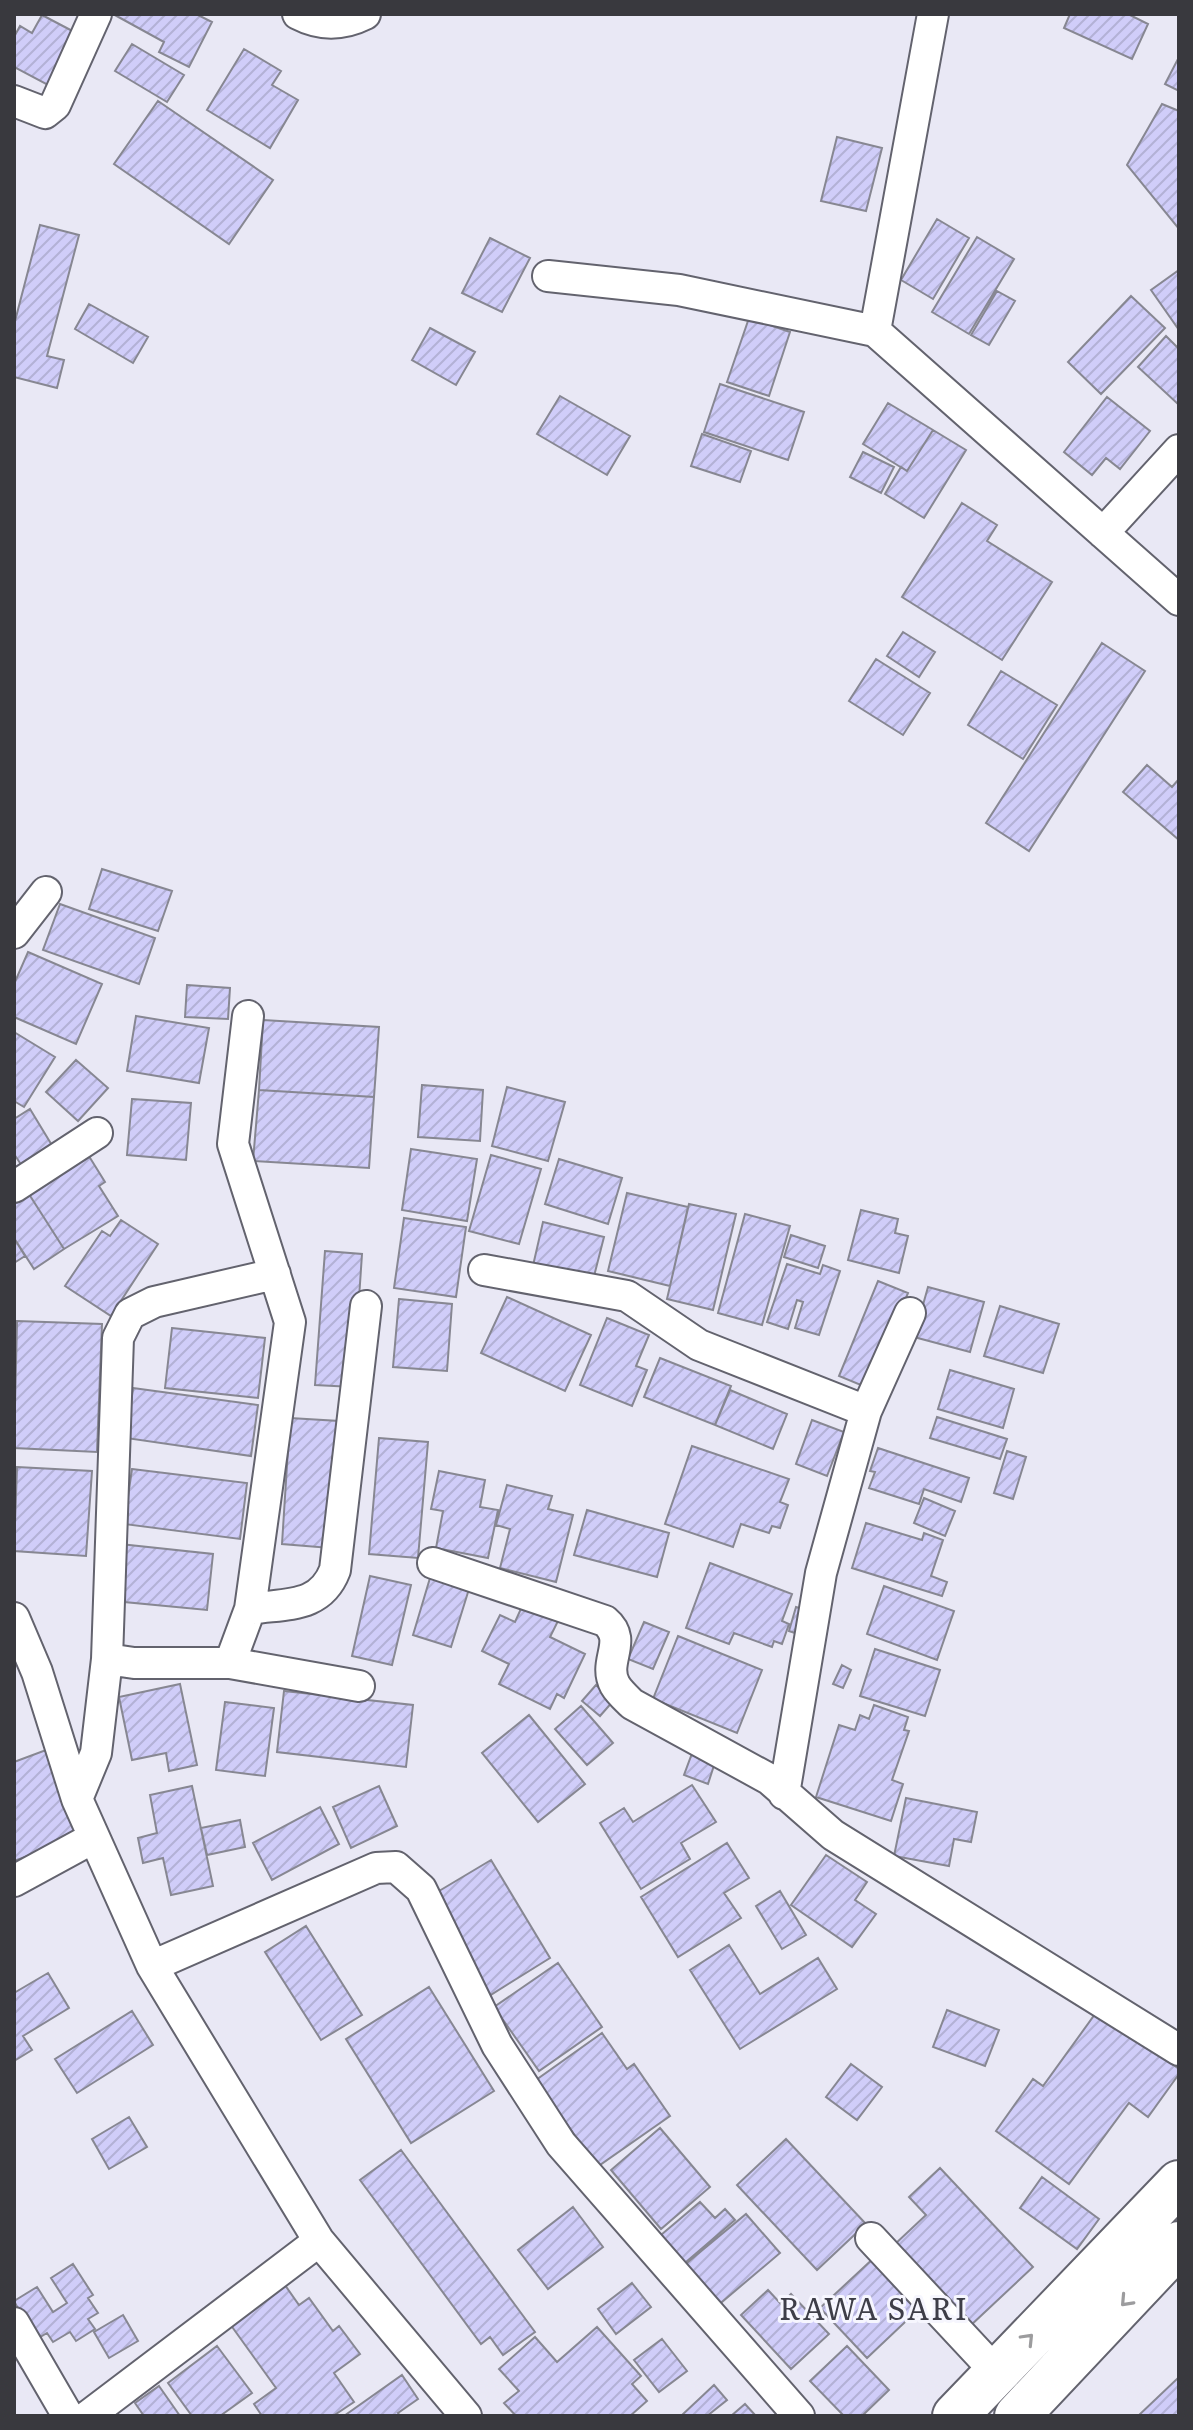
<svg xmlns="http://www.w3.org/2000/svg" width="1193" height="2430" font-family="Literata,serif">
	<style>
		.building { fill: url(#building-hatch); stroke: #878792; stroke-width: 2 }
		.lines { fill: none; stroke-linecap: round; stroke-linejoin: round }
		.street-casing { stroke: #63636e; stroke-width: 34 }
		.primary-casing { stroke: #63636e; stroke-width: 48 }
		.street { stroke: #fff; stroke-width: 30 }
		.primary { stroke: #fff; stroke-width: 44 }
		.oneway { stroke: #9c9c9e }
		.labels { text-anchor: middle; stroke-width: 6; stroke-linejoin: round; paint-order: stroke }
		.quarter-label { font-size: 30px; letter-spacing: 2px; fill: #3e3e48; stroke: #f6f6fe }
	</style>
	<defs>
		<pattern id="building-hatch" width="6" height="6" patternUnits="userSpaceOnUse" patternTransform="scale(2)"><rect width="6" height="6" fill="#d0cdf9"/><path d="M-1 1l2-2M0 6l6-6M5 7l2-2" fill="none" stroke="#b3b1d6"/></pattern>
	</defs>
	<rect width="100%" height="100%" fill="#e9e8f5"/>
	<path class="building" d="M113,14H196L212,22L189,67L159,52L164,42Z
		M1070,14H1128L1148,24L1132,59L1064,28Z
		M42,15L80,35L48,85L14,67V37L20,26L32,33Z
		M132,44L184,75L167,102L115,71Z
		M244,49L281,71L272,85L298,100L270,148L207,110Z
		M1179,57V91L1165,84Z
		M158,101L273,180L229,244L114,164Z
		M1162,104L1179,111V229L1127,165Z
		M837,137L882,148L866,211L821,201Z
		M937,219L969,238L933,299L901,280Z
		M40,225L79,235L47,356L64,360L57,388L14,377V325Z
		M977,237L1014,259L969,334L932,312Z
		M490,238L530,258L502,312L462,293Z
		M1179,270V330L1151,290Z
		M997,291L1015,301L989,345L971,335Z
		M1131,296L1165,328L1101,394L1068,362Z
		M89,304L148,337L133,363L75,329Z
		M749,318L790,332L769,396L727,382Z
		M430,328L475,352L456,385L412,360Z
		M1166,336L1179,349V405L1138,367Z
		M720,384L804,412L788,460L704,432Z
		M560,396L630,436L607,475L537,434Z
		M1107,397L1150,431L1120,469L1106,458L1092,475L1064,452Z
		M888,403L933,430L907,471L863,444Z
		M933,430L966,450L924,518L885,494L901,467L907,471Z
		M702,434L751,451L740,482L691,466Z
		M863,452L894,467L881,493L850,477Z
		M962,503L997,525L987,541L1052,582L1002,660L902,597Z
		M903,632L935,652L919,677L887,656Z
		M1102,643L1145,671L1029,851L986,823Z
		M876,659L930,693L903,735L849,701Z
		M1001,671L1057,705L1023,759L968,725Z
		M1147,765L1172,787L1179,779V840L1123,792Z
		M102,869L172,891L158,931L89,909Z
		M60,904L155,938L139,984L43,950Z
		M28,952L102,984L76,1044L14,1017V984Z
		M187,985L230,988L228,1019L185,1017Z
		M136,1016L209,1028L199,1083L127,1071Z
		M263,1020L379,1027L374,1097L259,1090Z
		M14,1032L55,1057L24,1107L14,1101Z
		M76,1060L108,1088L78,1121L46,1092Z
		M422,1085L483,1090L480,1141L418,1137Z
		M507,1087L565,1102L548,1161L492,1146Z
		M259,1090L374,1097L369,1168L253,1161Z
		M132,1099L191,1103L186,1160L127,1155Z
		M30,1109L53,1147L22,1166L14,1154V1119Z
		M411,1149L477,1159L467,1221L402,1210Z
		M87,1153L105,1182L99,1186L118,1216L64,1249L27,1191Z
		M491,1155L541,1169L519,1244L469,1231Z
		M559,1159L622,1178L608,1224L545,1204Z
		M27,1191L64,1249L34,1269L14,1238V1199Z
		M627,1193L688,1207L670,1286L608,1271Z
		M689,1204L736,1214L713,1310L667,1299Z
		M861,1210L898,1219L895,1233L908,1236L899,1273L848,1260Z
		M745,1214L790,1226L762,1325L718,1313Z
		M404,1218L466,1227L456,1297L394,1288Z
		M121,1220L158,1244L111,1316L65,1286L102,1231L110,1236Z
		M543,1222L604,1237L592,1284L532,1270Z
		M791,1235L825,1246L818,1268L784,1257Z
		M14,1238L25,1256L14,1263Z
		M325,1251L362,1254L353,1387L315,1385Z
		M787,1264L820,1274L823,1265L840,1271L819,1335L795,1328L803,1302L797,1300L788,1329L767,1322Z
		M878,1281L908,1293L868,1388L839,1376Z
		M928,1287L984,1302L970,1352L914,1337Z
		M507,1297L591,1335L565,1391L481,1353Z
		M399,1299L452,1304L447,1371L393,1367Z
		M1000,1306L1059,1324L1043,1373L984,1356Z
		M607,1318L649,1335L636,1366L647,1370L632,1406L580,1385Z
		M17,1321L102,1324L97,1452L14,1448Z
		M172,1328L265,1338L258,1398L165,1388Z
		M660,1358L731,1386L715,1425L644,1397Z
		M950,1370L1014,1389L1003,1428L938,1409Z
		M133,1388L258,1405L251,1456L126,1438Z
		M730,1390L787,1414L773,1449L715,1425Z
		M937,1417L1007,1439L1000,1459L930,1438Z
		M290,1418L339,1421L330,1548L282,1544Z
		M812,1420L844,1432L827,1476L796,1464Z
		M379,1438L428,1442L418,1558L369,1554Z
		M692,1446L789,1479L780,1502L788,1505L780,1528L772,1526L769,1533L741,1524L733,1547L665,1524Z
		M878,1448L969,1478L961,1502L924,1489L919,1504L869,1488L875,1472L870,1471Z
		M1007,1451L1026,1457L1013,1499L994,1493Z
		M17,1467L92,1471L86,1556L14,1551Z
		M132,1469L247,1483L240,1539L124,1524Z
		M439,1471L485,1480L480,1507L498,1510L488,1558L436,1548L443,1511L431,1509Z
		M507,1485L552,1496L548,1509L573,1515L556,1582L500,1568L510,1529L496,1525Z
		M924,1498L955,1511L945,1536L914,1523Z
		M587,1510L669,1533L657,1577L574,1555Z
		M866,1523L922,1540L924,1533L943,1540L931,1576L947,1582L942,1596L852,1568Z
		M120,1544L213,1554L207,1610L114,1601Z
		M710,1563L792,1594L782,1621L789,1624L782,1644L774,1641L772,1647L734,1633L729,1644L686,1628Z
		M370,1576L411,1585L392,1665L352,1656Z
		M430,1578L469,1589L451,1647L413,1635Z
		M884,1586L954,1611L937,1660L867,1634Z
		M524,1602L559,1619L550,1637L585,1654L564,1698L557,1694L550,1709L499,1684L509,1664L482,1651L500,1615L515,1622Z
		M796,1607L812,1612L804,1636L789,1631Z
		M644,1622L669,1632L653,1669L628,1659Z
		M678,1636L762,1670L737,1733L653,1699Z
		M875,1649L940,1670L925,1716L860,1696Z
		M842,1665L851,1670L843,1688L833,1684Z
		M180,1684L197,1765L169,1771L166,1753L132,1760L119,1697Z
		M596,1685L614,1700L600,1716L582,1701Z
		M284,1691L413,1705L406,1767L277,1752Z
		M225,1702L274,1708L265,1776L216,1770Z
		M874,1705L908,1717L904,1730L909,1731L892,1780L903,1784L891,1821L816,1797L839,1725L855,1730L860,1715L869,1719Z
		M581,1706L613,1743L587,1765L555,1729Z
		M529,1715L585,1784L538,1822L482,1753Z
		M694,1748L717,1756L708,1784L684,1775Z
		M46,1750L78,1838L14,1861V1762Z
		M692,1785L716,1822L681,1843L690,1859L641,1889L600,1823L624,1808L633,1822Z
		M192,1786L213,1886L171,1895L163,1858L143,1863L138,1838L157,1833L150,1795Z
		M379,1786L397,1826L351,1848L333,1807Z
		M906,1798L977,1812L971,1842L954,1839L949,1866L894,1856Z
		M320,1807L339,1844L272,1880L253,1843Z
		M240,1820L245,1847L207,1855L201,1828Z
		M727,1843L749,1878L724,1893L741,1918L678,1957L641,1897Z
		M826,1855L867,1882L855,1900L876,1914L852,1947L791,1905Z
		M491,1860L550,1958L489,1996L429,1897Z
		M780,1891L806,1935L782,1949L756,1906Z
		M306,1926L362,2015L321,2040L265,1952Z
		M729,1945L760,1994L818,1958L837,1989L740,2049L690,1970Z
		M558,1963L602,2027L539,2071L494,2007Z
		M48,1973L69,2008L23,2036L32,2050L14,2061V1993Z
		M429,1987L494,2091L411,2143L346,2039Z
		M947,2010L999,2030L985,2066L933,2047Z
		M1098,2010L1179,2069V2074L1148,2117L1129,2103L1069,2184L996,2131L1033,2079L1043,2086Z
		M132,2011L153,2045L77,2093L55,2059Z
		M602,2033L627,2069L634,2064L670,2116L597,2167L536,2080Z
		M851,2064L882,2087L857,2120L826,2097Z
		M129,2117L147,2147L109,2169L92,2139Z
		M660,2128L710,2187L661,2229L611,2170Z
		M786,2139L866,2224L817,2270L737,2185Z
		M401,2150L535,2332L503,2355L490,2337L481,2344L360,2180Z
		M940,2168L1033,2267L970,2326L894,2245L926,2215L909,2197Z
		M1042,2177L1099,2219L1077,2249L1020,2208Z
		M700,2202L715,2218L725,2209L735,2220L679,2268L655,2240Z
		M573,2207L603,2247L548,2289L518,2250Z
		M746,2214L780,2253L716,2307L682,2267Z
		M876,2256L922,2306L867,2358L820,2308Z
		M73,2264L93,2295L88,2298L98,2313L88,2319L95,2329L76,2341L70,2332L53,2342L47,2333L35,2340L14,2301L37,2287L53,2312L67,2303L51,2278Z
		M280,2278L299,2305L309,2298L333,2331L339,2326L360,2354L334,2373L354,2402L333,2416H262L254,2404L276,2388L225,2317Z
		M632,2283L651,2307L616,2334L598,2309Z
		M768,2290L781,2304L791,2294L829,2334L791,2369L741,2315Z
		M123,2315L138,2341L109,2358L94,2332Z
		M597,2327L641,2376L632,2384L647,2401L630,2416H516L504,2403L519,2391L499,2369L535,2337L557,2362Z
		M662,2339L687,2371L659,2392L634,2360Z
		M217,2346L252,2393L220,2416H192L168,2383Z
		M847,2346L889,2390L862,2416H844L810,2381Z
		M402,2375L418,2399L398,2413L400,2416H344Z
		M1179,2377V2416H1138Z
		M714,2385L727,2400L707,2416H681Z
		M159,2386L180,2416H144L135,2403Z
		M745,2404L756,2416H731Z"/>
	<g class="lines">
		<defs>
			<path id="street" d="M298,14C321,26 343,25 365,14
				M933,14L875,331L1179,600
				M14,101L45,113L55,105L96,14
				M548,276L679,290L875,331
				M1103,533L1179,450
				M14,933L46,892
				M14,1187L97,1133
				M484,1270L627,1296L699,1345L866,1411
				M433,1563L605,1621C629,1641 602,1661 615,1685C619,1692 627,1699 632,1704L769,1779L833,1835L1179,2050
				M250,1609C286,1603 320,1609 335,1570L366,1306
				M14,1618L37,1672L77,1799L152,1966L319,2241L466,2416
				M107,1659L118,1338L130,1314L154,1302L275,1274
				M230,1663L250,1609L290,1322L233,1144L248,1016
				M784,1794L821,1573L866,1411L910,1313
				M77,1799L96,1753L107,1659L134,1663H230L359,1686
				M14,1881L93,1838
				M152,1966L376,1868L396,1867L421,1889L497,2045L561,2144L799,2416
				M871,2238L996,2372
				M14,2323L68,2416
				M88,2416L319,2241"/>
			<path id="primary" d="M955,2416L1179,2183
				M1017,2416L1179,2244"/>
		</defs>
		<use href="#street" class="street-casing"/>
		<use href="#primary" class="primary-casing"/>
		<use href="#street" class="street"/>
		<use href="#primary" class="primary"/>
	</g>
	<defs><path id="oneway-chevron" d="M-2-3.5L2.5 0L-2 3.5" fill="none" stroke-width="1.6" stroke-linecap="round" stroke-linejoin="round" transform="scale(2)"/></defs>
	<g class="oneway">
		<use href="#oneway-chevron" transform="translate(1126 2301) rotate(133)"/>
		<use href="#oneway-chevron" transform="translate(1028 2339) rotate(-46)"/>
	</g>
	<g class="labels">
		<g class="quarter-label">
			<text x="874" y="2320">RAWA SARI</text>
		</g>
	</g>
	<rect width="1193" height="2430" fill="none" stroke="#39393e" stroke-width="32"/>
</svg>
